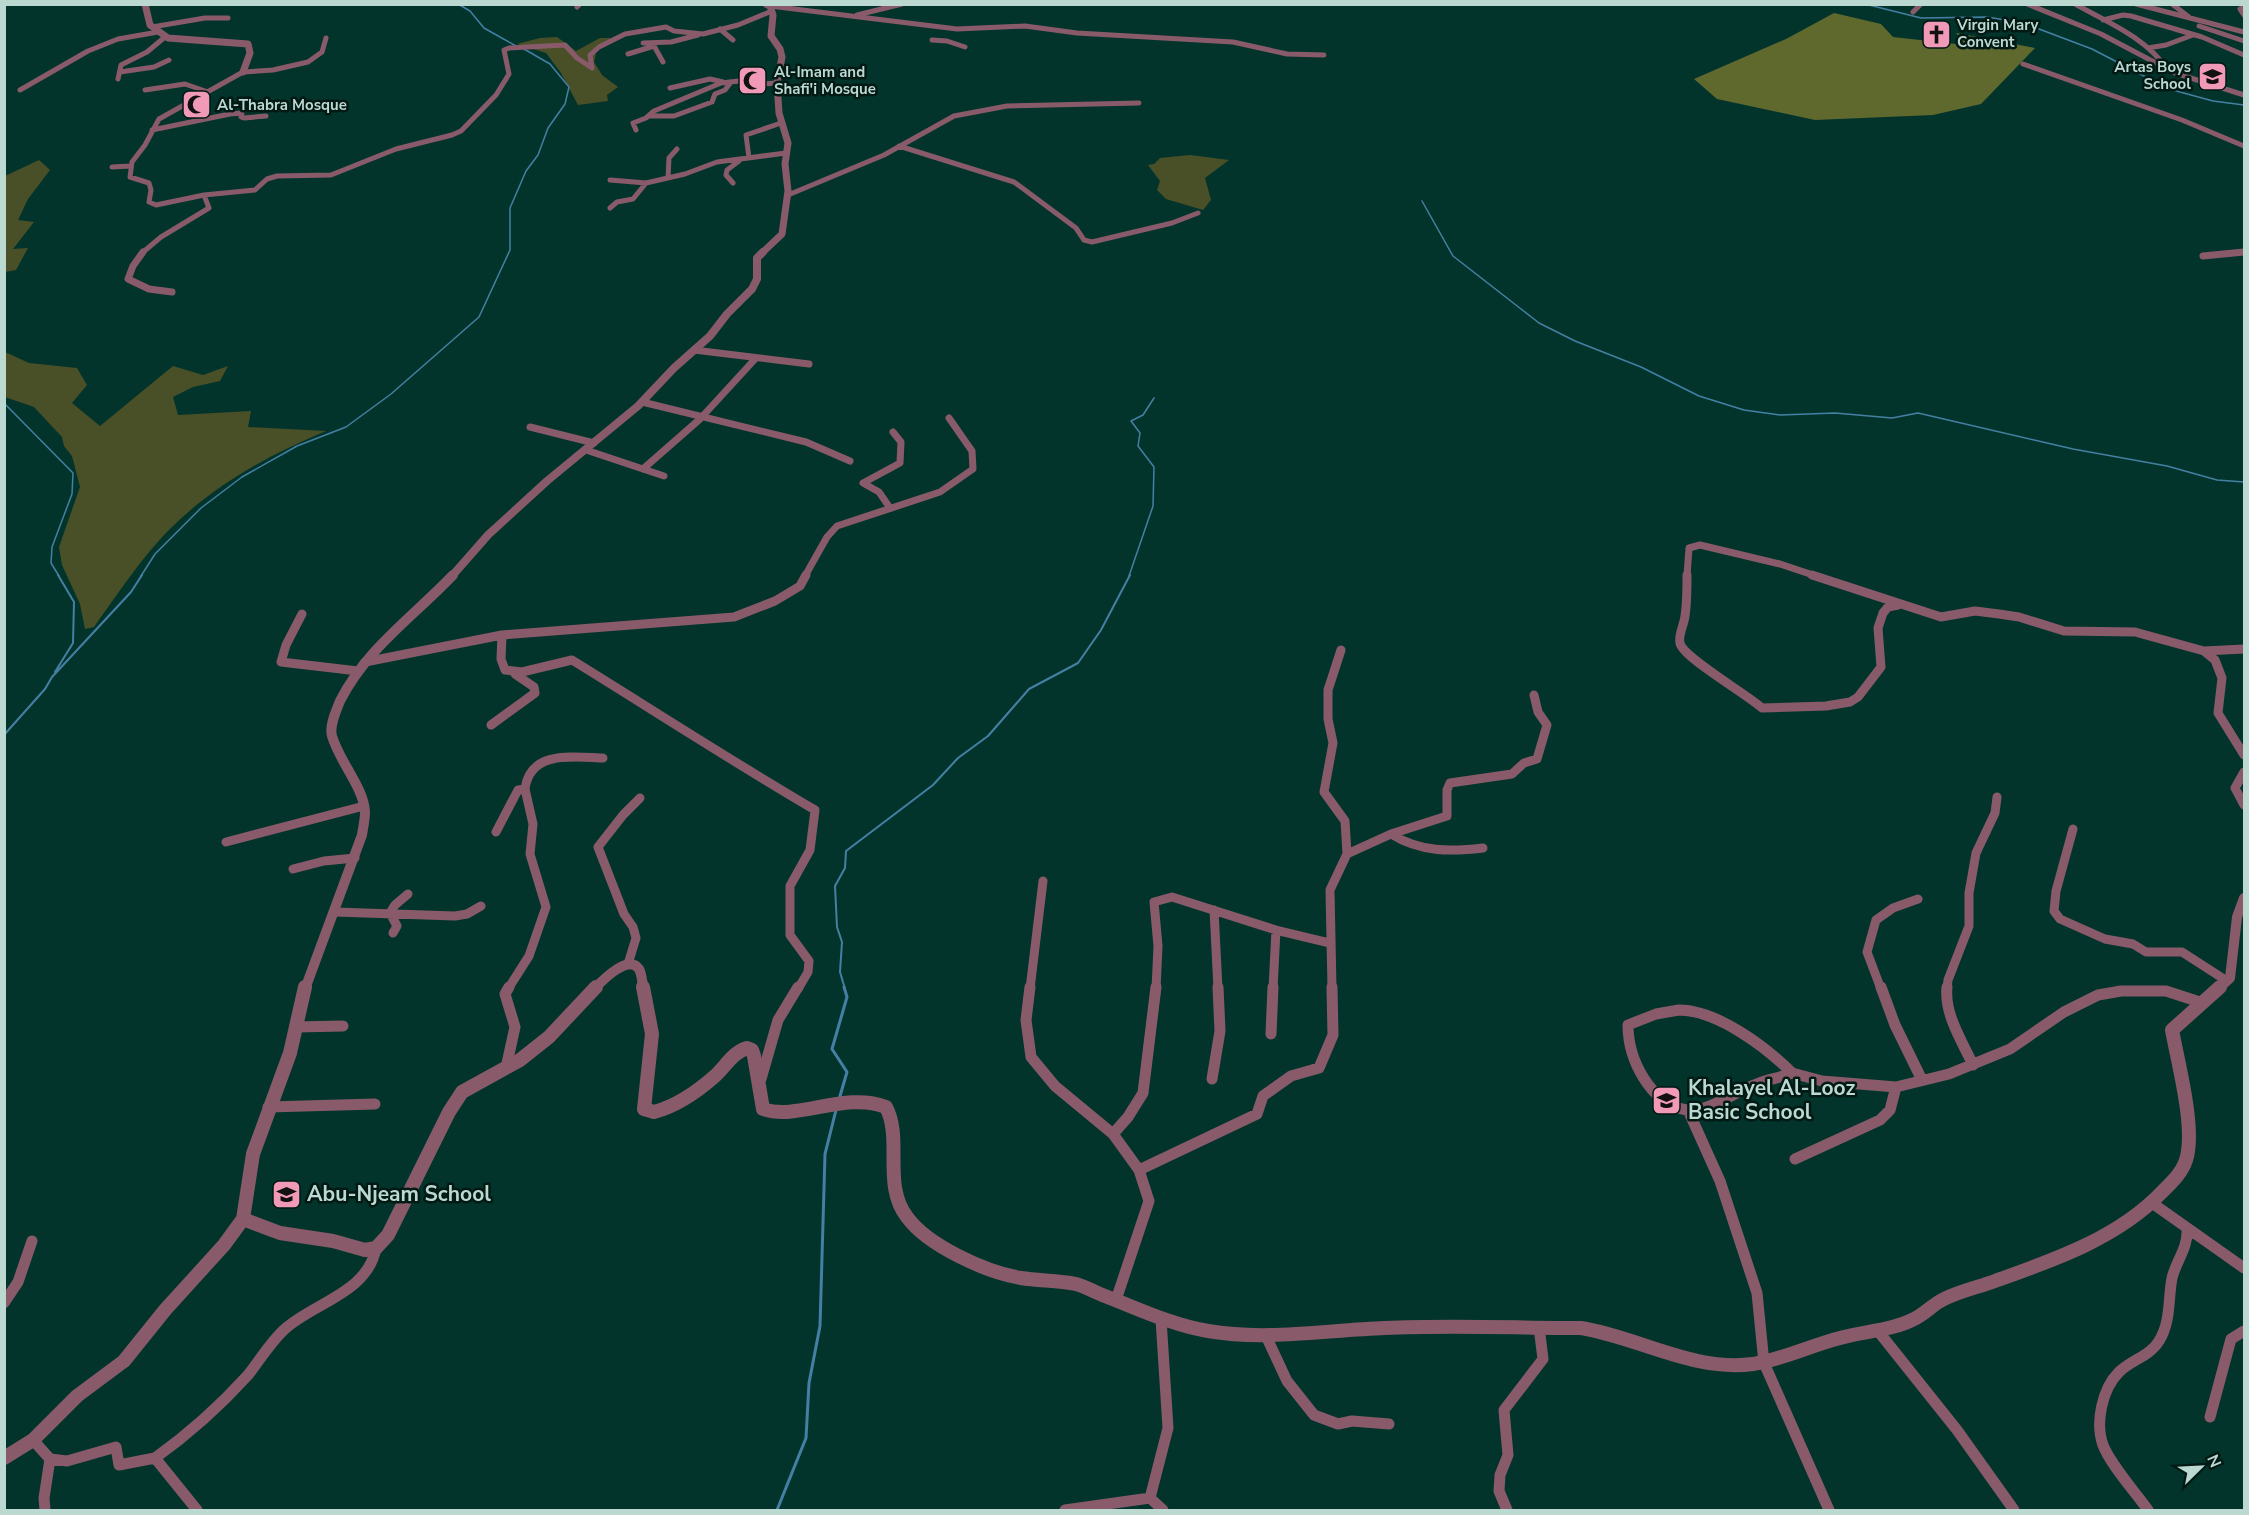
<svg xmlns="http://www.w3.org/2000/svg" width="2249" height="1515" font-family="'Nunito Sans',sans-serif">
	<style>
		.green { fill: #495028 }
		.forest { fill: #5f692e }
		.lines { fill: none; stroke-linecap: round; stroke-linejoin: round }
		.stream-far2 { stroke: #4580a4; stroke-width: 1.5 }
		.stream-far1 { stroke: #4580a4; stroke-width: 2 }
		.stream { stroke: #4580a4; stroke-width: 3 }
		.minor-far3 { stroke: #895b6a; stroke-width: 5 }
		.minor-far2 { stroke: #895b6a; stroke-width: 7 }
		.minor-far1 { stroke: #895b6a; stroke-width: 9 }
		.minor { stroke: #895b6a; stroke-width: 11 }
		.tertiary-far3 { stroke: #895b6a; stroke-width: 7 }
		.tertiary-far2 { stroke: #895b6a; stroke-width: 8 }
		.tertiary-far1 { stroke: #895b6a; stroke-width: 10 }
		.tertiary { stroke: #895b6a; stroke-width: 14 }
		.labels { text-anchor: middle; stroke-width: 5; stroke-linejoin: round; paint-order: stroke }
		.far-poi-label { font-size: 15px; font-weight: bold; fill: #bbd8d1; stroke: #021914; text-anchor: start }
		.near-poi-label { font-size: 21px; font-weight: bold; fill: #bbd8d1; stroke: #021914; text-anchor: start }
	</style>
	<rect width="100%" height="100%" fill="#03342c"/>
	<path class="green" d="M557,37L576,51L600,38H611L597,49L594,62L602,75L618,87L607,95L608,101L578,105L561,73L546,53L517,44L540,38Z
		M1190,155L1229,160L1205,178L1211,200L1203,210L1166,199L1157,190L1160,181L1148,165L1154,164L1160,158Z
		M39,160L50,170L28,199L18,220L34,222L13,249L28,248L16,270L5,272V176Z
		M5,352L29,363L77,368L87,385L72,403L100,426L173,366L203,375L228,366L220,381L193,387L173,397L178,415L251,411L248,427L326,431C266,456 210,487 164,535C138,563 116,596 94,627L85,629L80,604L62,565L59,547L80,487L72,456L64,446L62,437L34,407L5,397Z"/>
	<path class="forest" d="M1834,13L1881,24L1893,37L1965,45L1956,33L2035,48L1981,104L1933,115L1815,120L1717,99L1694,79L1786,39Z"/>
	<g class="lines">
		<path class="stream-far2" d="M458,4L470,11L484,28L516,46
			M1865,4L1921,18L1987,17L2023,23L2092,49L2169,89L2213,101L2244,105
			M1422,201L1453,256L1539,323L1575,341L1641,367L1699,396L1744,410L1780,415L1835,413L1892,418L1918,413L2073,449L2167,466L2217,480L2244,482
			M4,403L73,473L72,494L52,547L51,563L59,576
			M141,576L155,554L201,508L242,477L297,446L346,427L391,394L479,317L510,250V208L526,171L538,155L548,128L565,104L569,87L550,64L524,49
			M1129,576L1153,506L1154,467L1138,446L1140,433L1131,421L1143,415L1154,398"/>
		<path class="stream-far1" d="M55,672L73,643L74,602L58,575
			M52,677L131,592L142,575
			M4,735L45,689L52,677
			M845,989L840,972L842,942L837,927L835,886L845,868L846,851L933,785L958,758L988,736L1029,689L1078,663L1101,630L1130,575"/>
		<path class="stream" d="M840,1096L847,1072L832,1049L847,997L844,987
			M777,1510L806,1438L809,1383L820,1326L825,1154L836,1110"/>
		<path class="minor-far3" d="M2027,4L2101,34L2175,73L2244,95
			M2075,4C2109,23 2145,37 2168,70
			M2136,4L2244,32
			M2172,4L2189,17
			M770,6L957,29L1025,26L1077,33L1233,42L1287,54L1324,55
			M577,7L580,4
			M2244,7L2240,9L2244,15
			M1913,12L1921,4
			M857,15L902,4
			M2103,20L2123,15L2131,16L2202,37L2244,55
			M2199,26L2244,41
			M152,27L205,18H228
			M720,29L733,40
			M932,40L947,41L965,47
			M643,43L671,42L698,35
			M653,44L663,62
			M2148,48L2166,45L2193,35
			M628,54L654,46
			M2023,64L2182,120L2244,146
			M120,72L154,67L169,60
			M118,79L121,65L147,52L165,37
			M670,88L710,79L723,82
			M20,90L88,51L118,39L158,32
			M145,90L185,84L208,92
			M648,116H674L712,102L715,94L725,90L731,82
			M152,130L230,114L242,113L241,117L244,118L266,116
			M636,130L633,123L646,118L654,111L721,83L739,81L749,85L777,83
			M899,146L1014,182L1076,228L1084,240L1092,242L1172,223L1198,213
			M749,158L746,135L781,123
			M112,167L130,166
			M668,178L669,158L677,149
			M610,180L646,183L685,174L717,162L786,153
			M733,183L726,175L727,170L739,161
			M204,195L255,190L267,179L277,176L331,175L396,149L452,135L461,131L496,95L509,74L504,50L509,48L565,45L577,58L592,68L590,55L599,47L625,34L666,27L674,31L703,34L738,25L772,11
			M788,195L884,155L954,116L1007,106L1139,103
			M610,208L617,202L633,199L646,183
			M142,253L161,237L209,208L204,195L156,205L149,202L151,190L149,183L130,177L132,162L145,145L159,119L243,72L273,70L308,62L322,52L326,38
			M2229,253L2244,252"/>
		<path class="minor-far2" d="M143,252L133,266L128,279L149,289L172,292
			M2203,256L2244,252
			M694,350L809,364
			M642,402L806,442L850,461
			M530,427L594,443
			M586,450L664,476
			M643,469L700,419L756,358
			M890,508L879,492L863,483L900,463L901,442L893,432
			M805,576L827,537L837,526L940,492L973,469L972,451L949,418
			M1687,576L1689,548L1700,545L1780,564L1816,576"/>
		<path class="minor-far1" d="M1687,575C1687,589 1687,603 1685,616C1684,625 1678,635 1680,643C1682,657 1747,694 1762,708L1826,706L1850,702L1858,697L1881,667L1878,628L1883,613L1888,607L1898,605
			M1812,575L1941,617L1975,611L1999,614L2019,617L2064,631L2135,632L2204,651L2215,660L2222,678L2218,713L2244,755
			M302,614L286,645L281,662L358,671
			M502,635L501,659L505,670L522,672L572,660C653,710 733,762 815,810L810,850L790,886V935L809,961L808,972L798,989
			M2204,651L2244,649
			M365,662L502,635L734,617L775,601L800,586L806,575
			M491,725L535,693L534,687L515,674
			M2244,772L2235,788L2244,805
			M525,789C530,750 573,757 603,758
			M2073,829L2056,891L2054,911L2060,919L2105,939L2133,944L2146,952H2182L2227,981
			M496,832L518,790L525,789L533,824L530,854L546,907L529,956L508,989
			M1391,834L1447,816V790L1450,783L1512,774L1524,763L1537,759L1547,725L1538,712L1534,695
			M226,842L364,806
			M1347,854L1391,834C1420,852 1450,852 1483,848
			M293,869L324,861L355,858
			M1214,910L1218,989
			M335,912L455,916L467,914L481,906
			M393,933L397,926L390,913L395,905L408,894
			M628,964L636,938L633,927L624,914L598,847L623,815L640,798
			M1030,989L1043,881
			M1156,989L1158,946L1154,902L1172,897L1276,930L1330,943
			M1273,989L1276,930
			M1332,989L1330,890L1347,854L1345,821L1324,792L1333,743L1328,719V690L1341,650
			M1881,989L1867,952L1876,920L1893,908L1918,899
			M1947,989L1948,980L1969,926V893L1976,853L1995,813L1997,797"/>
		<path class="minor" d="M1030,987L1026,1020L1031,1057L1055,1086L1113,1134L1139,1170L1149,1201L1116,1300
			M1881,987L1895,1025L1922,1080
			M1947,987C1944,1014 1962,1041 1973,1065
			M1679,1010C1717,1010 1766,1047 1792,1073C1780,1078 1768,1079 1757,1084C1738,1090 1707,1113 1687,1110C1650,1104 1628,1059 1628,1025L1656,1014Z
			M295,1027L343,1026
			M1271,1034L1273,987
			M506,1068L515,1027L505,994L509,987
			M1792,1073L1822,1081L1896,1087
			M761,1079L778,1020L798,987
			M1212,1079L1220,1031L1218,987
			M268,1107L375,1104
			M1688,1110L1720,1181L1757,1293L1764,1363L1829,1510
			M1113,1134L1128,1117L1143,1093L1156,987
			M1795,1159L1880,1120L1890,1110L1896,1087L1949,1074L2010,1049L2064,1012L2098,995L2121,991H2166L2203,1003
			M1139,1170L1257,1114L1263,1096L1291,1076L1319,1068L1333,1035L1332,987
			M2152,1203L2244,1268
			M4,1303L18,1282L32,1241
			M1161,1319L1168,1428L1150,1498L1163,1510
			M1878,1331L1957,1430L2014,1510
			M1266,1336L1287,1381L1314,1415L1338,1424L1352,1421L1389,1424
			M2210,1417L2231,1339L2244,1331
			M33,1440L50,1459L67,1461L116,1447L119,1465L155,1458L197,1510
			M155,1458C190,1433 219,1407 248,1375C260,1360 271,1341 286,1328C316,1302 368,1292 376,1248
			M45,1510L44,1498L50,1459
			M1065,1510L1150,1498
			M1507,1510L1499,1491L1500,1475L1508,1455L1504,1410L1543,1359L1539,1327
			M2148,1510C2136,1493 2110,1464 2103,1445C2095,1423 2102,1389 2119,1372C2131,1360 2150,1356 2159,1341C2171,1322 2168,1299 2172,1278C2176,1261 2188,1248 2187,1230"/>
		<path class="tertiary-far3" d="M145,4L150,25L168,38L248,44L250,53L243,72
			M762,253L782,234L788,191L785,164L788,143L779,113L777,83L782,57L780,49L771,36L773,15L770,6L766,4"/>
		<path class="tertiary-far2" d="M452,576L488,535L547,481L638,406L674,368L710,336L727,314L752,289L757,279V258L763,252"/>
		<path class="tertiary-far1" d="M305,989L362,835C363,828 365,820 365,812C364,788 339,761 332,736C329,726 336,711 340,701C367,648 413,617 453,575
			M594,989C602,981 629,953 639,969C642,974 642,983 644,989
			M2218,989L2230,978L2237,917L2244,898"/>
		<path class="tertiary" d="M643,987L652,1034L644,1109L654,1112C677,1106 698,1091 715,1076C726,1066 732,1053 747,1048L752,1050L754,1056L763,1109C798,1121 845,1091 886,1107C903,1139 882,1185 907,1217C928,1246 986,1272 1021,1278C1039,1281 1058,1280 1076,1284C1086,1287 1095,1292 1105,1296C1139,1309 1172,1325 1208,1331C1266,1341 1327,1330 1385,1328C1451,1325 1516,1328 1581,1328C1638,1337 1693,1372 1753,1364C1781,1360 1812,1345 1840,1338C1864,1331 1891,1331 1914,1319C1925,1314 1933,1304 1944,1299C1960,1291 1979,1287 1995,1281C2054,1260 2118,1238 2162,1192C2171,1183 2182,1173 2186,1160C2196,1129 2178,1063 2172,1030L2220,987
			M243,1219L280,1233L333,1241L365,1250L376,1248L388,1235L449,1112L462,1092L520,1060L549,1037L596,987
			M4,1458L33,1440L77,1396L124,1361L165,1310L224,1245L243,1219L253,1154L290,1053L305,987"/>
	</g>
	<defs>
		<symbol id="church-square" viewBox="-11 -11 22 22"><rect x="-9" y="-9" width="18" height="18" rx="4" fill="#f09ab7" stroke="#021914"/><path d="M-1.2-6h2.4v3.5h3.3v2.4h-3.3V6h-2.4V-.1h-3.3v-2.4h3.3Z" fill="#111"/></symbol>
		<symbol id="school-square" viewBox="-11 -11 22 22"><rect x="-9" y="-9" width="18" height="18" rx="4" fill="#f09ab7" stroke="#021914"/><path d="M0-5L7-2L0 1L-7-2ZM-4 1L0 2.5L4 1V4Q0 6-4 4Z" fill="#111"/></symbol>
		<symbol id="mosque-square" viewBox="-11 -11 22 22"><rect x="-9" y="-9" width="18" height="18" rx="4" fill="#f09ab7" stroke="#021914"/><path d="M3.5-4.9A6 6 0 1 0 3.5 4.9A5 5 0 1 1 3.5-4.9Z" fill="#111"/></symbol>
	</defs>
	<g fill-rule="evenodd">
		<use href="#church-square" x="1920" y="18" width="33" height="33"/>
		<use href="#school-square" x="2196" y="60" width="33" height="33"/>
		<use href="#mosque-square" x="736" y="64" width="33" height="33"/>
		<use href="#mosque-square" x="180" y="88" width="33" height="33"/>
		<use href="#school-square" x="1650" y="1084" width="33" height="33"/>
		<use href="#school-square" x="270" y="1178" width="33" height="33"/>
	</g>
	<g class="labels">
		<g class="far-poi-label">
			<text x="1957" y="30">Virgin Mary<tspan x="1957" dy="17">Convent</tspan></text>
			<text x="2191" y="72" text-anchor="end">Artas Boys<tspan x="2191" dy="17">School</tspan></text>
			<text x="774" y="77">Al-Imam and<tspan x="774" dy="17">Shafi'i Mosque</tspan></text>
			<text x="217" y="110">Al-Thabra Mosque</text>
		</g>
		<g class="near-poi-label">
			<text x="1688" y="1095">Khalayel Al-Looz<tspan x="1688" dy="24">Basic School</tspan></text>
			<text x="307" y="1201">Abu-Njeam School</text>
		</g>
	</g>
	<rect width="2249" height="1515" fill="none" stroke="#bbd8d1" stroke-width="12"/>
	<g transform="translate(2201 1467) rotate(66)" stroke="#021914" stroke-width="4.5" paint-order="stroke">
	<path d="M0-4.5L10 22L0 15L-10 22Z" fill="#bbd8d1"/>
	<text y="-9" font-size="16" font-weight="bold" text-anchor="middle" fill="#bbd8d1">N</text>
	</g>
</svg>
